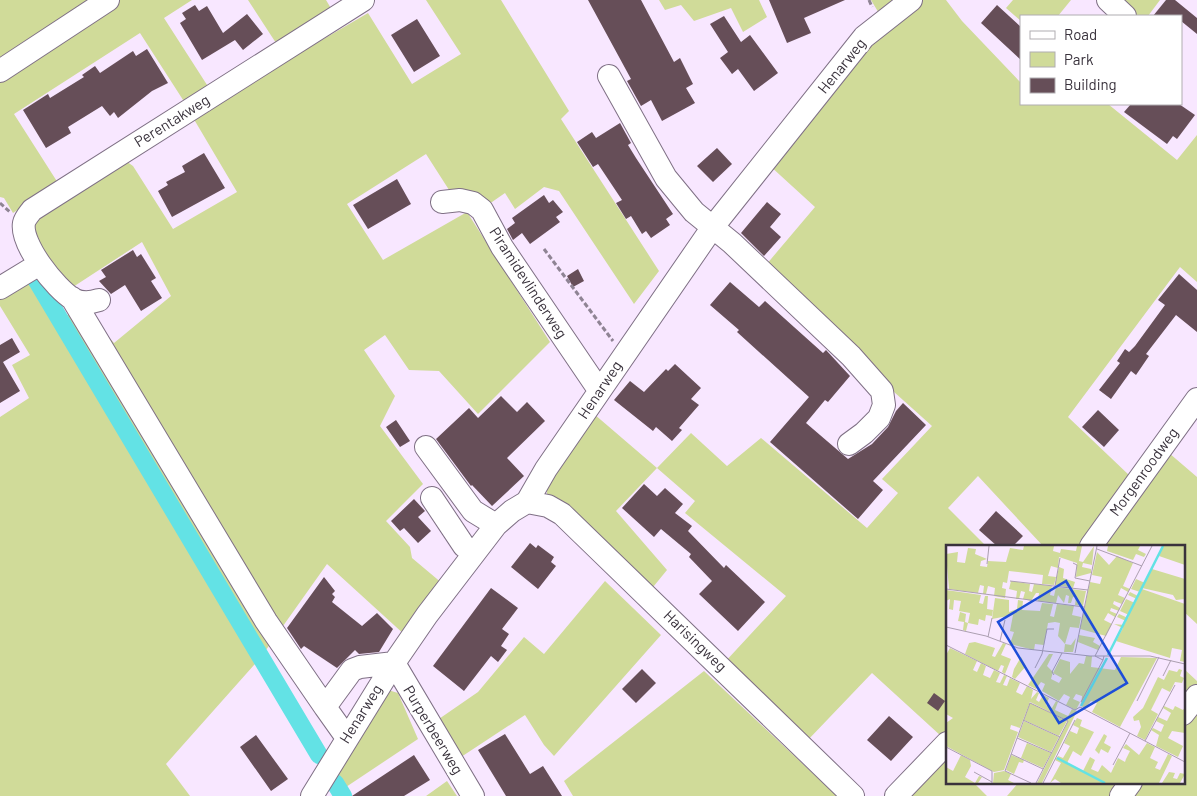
<svg xmlns="http://www.w3.org/2000/svg" width="1197" height="796" font-family="Barlow,sans-serif">
	<style>
		.green { fill: #d0db99 }
		.lines { fill: none; stroke-linecap: round; stroke-linejoin: round }
		.canal { stroke: #63e2e5; stroke-width: 18 }
		.building { fill: #664e58 }
		.minor-casing { stroke: #7f7085; stroke-width: 24 }
		.path { stroke: #8f8494; stroke-width: 3; stroke-dasharray: 5 2.5; stroke-linecap: butt }
		.minor { stroke: #fff; stroke-width: 22 }
		.labels { text-anchor: middle; stroke-width: 5; stroke-linejoin: round; paint-order: stroke }
		.street-label { font-size: 15px; fill: #39323c; stroke: #fff }
		.inset-river { fill: none; stroke: #63e2e5; stroke-width: 2.5 }
		.inset-road { fill: none; stroke: #ac9fb1; stroke-width: 1 }
		.view { fill: #1d4ed8; fill-opacity: 0.15; stroke: #1d4ed8; stroke-width: 2.5 }
		.inset-edge { fill: none; stroke: #39323c; stroke-width: 2.5 }
	</style>
	<rect width="100%" height="100%" fill="#f8e7ff"/>
	<path class="green" d="M0,0H99L0,65Z
		M119,0H192L164,18L209,88L185,103L140,33L14,114L58,183L13,213L4,198L0,197V77Z
		M248,0H326L332,10L276,43Z
		M426,0H501L569,111L561,119L659,271L634,304L559,191L544,187L515,209L505,193L479,211L451,193L426,154L347,204L383,260L467,212L550,342L478,414L439,371L409,370L385,335L364,350L395,396L380,426L423,484L386,521L410,547L412,558L443,584L406,636L327,564L261,657L166,764L190,796H0V417L29,398L12,365L30,355L0,306V298L34,276L57,314L91,317L114,343L171,296L142,242L73,287L41,261L28,225L123,159L133,166L173,229L237,192L192,116L368,13L412,84L461,54Z
		M659,0H759L767,17L743,32L731,8L694,21L681,5L665,10Z
		M871,0H899L880,15Z
		M921,0H946L962,21L1021,83V104H1108L1177,160L1197,135V282L1180,267L1068,417L1130,476L1079,546H1043L978,476L948,508L986,546H947V729L941,736L872,673L807,741L724,663L786,596L685,513L695,501L657,468L616,511L667,570L649,592L547,494V480L594,414L657,468L691,433L727,466L761,438L867,528L898,493L882,479L932,426L760,272L815,207L769,165L859,49Z
		M1013,0H1071L1058,16H1021V21L1006,8Z
		M1113,0H1160L1148,16H1132Z
		M1169,453L1197,477V624L1183,611V546H1096Z
		M605,581L661,635L554,756L544,745L525,715L458,759L436,721L478,692L524,637L544,654Z
		M1183,668L1197,681V685L1183,703Z
		M704,671L837,796H573L564,781Z
		M388,690L398,693L418,739L340,791L331,776Z
		M1197,707V796H1128L1138,782H1183V725Z
		M947,758V782H973L987,796H905Z
		M447,781L457,796H426Z
		M1019,782H1124L1113,796H1007Z"/>
	<g class="lines">
		<path class="canal" d="M34,276L319,755
			M335,783L343,796"/>
	</g>
	<path class="building" d="M588,0H641L674,62L680,58L693,84L686,88L695,103L662,121L651,100L641,106L627,81L631,79Z
		M769,0H845L804,18L811,33L787,43Z
		M1166,0H1175L1197,18V34L1181,21V16H1153Z
		M195,5L199,11L207,6L223,33L247,14L263,34L243,50L235,40L202,60L180,23L186,19L182,13Z
		M997,5L1021,27V60L981,23Z
		M724,16L741,42L750,35L778,73L754,91L738,69L732,74L720,58L728,52L710,24Z
		M417,19L440,56L414,72L391,35Z
		M147,49L168,83L152,91L118,118L114,112L110,116L102,106L68,127L71,133L46,148L23,110L48,94L50,98L84,77L82,75L95,66L100,73L133,51L136,56Z
		M1131,104H1179L1195,115L1177,139L1173,136L1167,144L1124,112Z
		M620,123L631,143L628,145L636,158L673,214L666,219L670,225L651,238L646,231L642,234L631,216L626,219L616,203L622,200L598,164L593,167L577,142L592,132L596,138Z
		M717,148L732,164L713,182L697,166Z
		M204,153L225,188L172,217L158,191L168,185L166,182L185,172L182,166Z
		M397,179L411,204L368,229L353,205Z
		M544,195L549,203L553,200L563,212L556,217L560,222L530,244L522,233L513,240L507,229L515,223L512,218Z
		M767,202L781,214L770,227L781,237L764,256L741,233Z
		M133,250L137,257L141,254L156,278L151,281L162,298L141,311L125,285L111,294L99,281L106,277L101,270Z
		M578,269L584,281L573,287L567,276Z
		M1179,274L1197,290V332L1176,315L1146,354L1149,356L1136,375L1131,371L1111,399L1099,390L1120,363L1117,361L1125,349L1129,352L1135,346L1165,305L1158,300Z
		M730,282L759,307L765,301L823,353L826,350L850,376L828,402L825,400L806,423L848,459L872,444L888,427L896,411L903,403L926,425L873,481L883,490L858,519L770,442L809,397L737,332L739,330L710,305Z
		M12,338L20,352L3,362L20,391L0,403V345Z
		M675,364L701,388L691,399L699,405L679,428L682,430L672,441L656,427L653,431L614,400L630,381L644,392L666,369L668,371Z
		M501,396L517,412L527,402L545,421L507,458L524,476L492,506L472,485L471,486L436,439L469,408L478,418Z
		M1098,410L1119,430L1104,447L1082,427Z
		M396,420L410,441L400,447L386,427Z
		M644,484L657,496L665,488L683,504L675,513L692,526L688,531L724,568L726,565L765,602L738,631L699,594L712,581L689,557L691,554L661,529L654,537L622,508Z
		M414,499L425,511L418,517L431,531L418,543L404,528L400,531L391,521Z
		M996,511L1023,536L1013,546H997L979,530Z
		M530,543L536,548L538,545L554,557L551,562L556,566L538,589L511,567Z
		M324,577L335,591L332,594L335,597L332,602L362,626L377,613L393,629L379,652L359,654L355,650L337,668L304,646L301,649L287,628Z
		M491,588L518,608L502,629L509,634L501,646L507,650L498,662L491,656L464,691L433,666Z
		M642,669L656,683L636,703L622,689Z
		M934,693L945,701L938,711L927,703Z
		M889,716L913,737L891,761L867,740Z
		M505,734L530,774L543,766L562,796H506L478,750Z
		M256,735L288,779L271,791L240,747Z
		M414,755L430,780L404,796H352Z"/>
	<g class="lines">
		<defs>
			<path id="minor" d="M1108,0L1125,16
				M0,71L108,0
				M609,76L666,178L694,212L732,243L851,356L882,391L884,405L879,418L864,433L849,444
				M442,202L460,200L473,203L482,210L502,247L599,390
				M0,288L38,265
				M72,298L266,621L325,707
				M99,300C90,303 82,304 73,299C56,289 20,244 24,223C25,218 29,214 32,210L363,0
				M426,447L473,511L496,525
				M432,498L464,546L474,553
				M527,502L548,506L562,514L853,796
				M1091,546L1197,399
				M1183,714L1197,696
				M347,738L325,707L352,670L360,667L394,663L473,796
				M312,796L394,663L427,615L496,525L512,511L527,502L546,469L712,228L864,37L911,0
				M896,796L947,743
				M1121,796L1131,782"/>
		</defs>
		<use href="#minor" class="minor-casing"/>
		<path class="path" d="M869,0L872,7
			M0,203L10,212
			M544,249L613,341"/>
		<use href="#minor" class="minor"/>
	</g>
	<g class="labels">
		<g class="street-label">
			<text transform="translate(842 66) rotate(-51)" y="5">Henarweg</text>
			<text transform="translate(172 121) rotate(-32)" y="5">Perentakweg</text>
			<text transform="translate(528 283) rotate(57)" y="5">Piramidevlinderweg</text>
			<text transform="translate(600 390) rotate(-56)" y="5">Henarweg</text>
			<text transform="translate(1144 472) rotate(-54)" y="5">Morgenroodweg</text>
			<text transform="translate(695 641) rotate(44)" y="5">Harisingweg</text>
			<text transform="translate(361 714) rotate(-58)" y="5">Henarweg</text>
			<text transform="translate(433 730) rotate(59)" y="5">Purperbeerweg</text>
		</g>
	</g>
	<g transform="translate(946 545)">
		<rect width="239" height="239" fill="#f8e7ff"/>
		<path d="M78,1H108L107,6L114,8L115,4L130,6L131,1H136L133,16L137,17L148,1L146,20L137,18L136,22L145,24V28L130,32L131,18L113,12L112,23L105,21L102,31L110,32L108,40L96,39L97,30L63,26L61,38L57,37L56,43L60,44L59,53L48,51L49,43L42,41L40,49H37L38,41L34,40L32,48L3,44L0,9L12,7L11,17L19,18L22,3L30,4L29,9L41,14L35,16L34,21L41,22L42,16L60,17L64,3L77,5ZM162,1H194L192,5L200,9L198,12L190,9L187,15L161,6ZM217,1H239V20L213,11ZM151,7L163,20L171,11L187,18L177,41L184,44L182,47L175,43L172,50L179,53L176,59L168,56L167,59L174,63L173,66L165,63L164,66L171,69L169,72L162,68L158,75L166,79L160,91L134,84L144,37L154,39L156,32L146,30ZM113,22L118,24L117,33L129,37L127,43L109,40ZM206,24L239,34V54L230,55L227,50L196,43L194,47L185,44L190,34L199,38ZM65,36L84,39L83,46L86,47L88,39L106,41L104,50L108,51L110,42L140,46L137,61L129,60L130,52H127L125,58H122L123,51L120,50L118,58L112,50L110,58L92,56L93,48H90L85,56L77,54L79,47L75,46L73,54H70L71,46L63,44ZM196,44L239,59V117L234,116L236,105L226,103L224,113L170,96L177,83L168,79L178,80L180,76L171,72L173,69L182,73L183,70L174,66L180,54L189,58L191,54L182,50L184,47L192,51ZM0,45L35,50L33,58L37,59L39,51H42L41,64L47,65L46,71L40,70L39,76L33,74L32,80L22,78L20,86L17,85L18,77L12,76L14,67L20,69L19,77L22,78L24,68L13,66L15,56L8,55L7,65L3,64L4,54L0,56ZM49,53L63,55V67L71,64L72,55L77,56L76,65L94,66L96,58L107,59L104,71L108,72L111,59L128,61L126,70L135,72L133,83L124,82L119,99L125,100L130,93L127,107H118L119,99L112,91L114,78L109,77L102,78L98,100L89,99L88,105L64,99L68,87L64,86L67,70L46,74ZM133,90L149,93L147,97L154,101L152,105L132,97ZM29,97L49,103L46,111L49,112L57,98L60,99L55,110L65,114L59,129L56,127L58,121L55,120L52,126L19,109L23,98ZM4,103L31,116L27,125L31,127L35,118L40,121L37,130L44,133L48,125L54,128L50,137L54,138L58,130L61,131L57,140L61,141L64,133L74,138L70,147L76,150L81,141L87,145L85,154L91,147L93,148L90,155L93,157L97,150L103,153L100,160L106,163L110,156L112,157L109,165L122,171L126,164L131,166L96,238H91L122,176L84,157L74,183L65,180L64,184L72,187L58,225L48,227L0,201V178L7,173L0,169V110ZM103,109H107L101,121L107,127L105,134L113,138L116,133L107,128L114,114L124,117V129L133,118L138,119L140,111H146L145,122L169,125L175,112L211,113L174,182L146,167L151,158L145,156L139,163L135,161L136,151L130,149L127,154L134,157L130,165L120,160L124,152L118,149L113,156L96,146L99,139L95,137L90,144L82,140ZM75,112L80,121L69,134L66,132L68,124ZM233,124L236,125L234,131L238,133L236,138L229,137L224,147L216,143L205,165L212,169L199,195L191,191L195,182L193,175L188,176L187,172L197,163L212,132L218,135L223,125L231,127ZM84,158L121,176L113,191L78,175ZM218,161L227,165L229,161L237,165L239,162V188L226,186L222,193L237,201L232,212L210,201L213,190L205,185L207,183L215,187L218,180L210,176L212,172L221,176L225,168L217,163ZM131,173L136,175L134,181L148,187L135,211L127,206L121,218L137,226L144,212L149,215L145,224L152,227L156,220L165,228L172,213L179,217L180,214L184,206L177,203L180,199L193,210L201,198L209,202L204,213L212,217L209,223L214,225L222,209L226,211L213,238H115L109,234L104,238L115,218L109,215L112,211L117,213L124,201L118,198L124,186L131,189L133,183L127,180ZM78,176L113,192L105,207L72,192ZM158,189L161,191L158,198L165,202L162,208L155,204L153,209L149,205ZM81,198L105,208L97,223L75,213ZM15,210L24,215L25,221L19,232L29,238L33,231L36,232L32,238H0V222L7,226ZM65,210L78,215L77,218L73,217L68,229L60,225ZM58,226L65,229L62,235L68,238H47L48,228ZM223,227L229,228L227,233L231,234L234,228L239,229L234,238H216Z" fill="#d0db99"/>
		<path class="inset-river" d="M162,110L217,1M135,161L161,113M111,213L159,238"/>
		<path class="inset-road" d="M151,4L196,21M127,18L131,20L129,33L144,36M41,19L43,1M64,36L142,45M109,41L114,13M0,44L138,62M0,82L40,91L72,103L144,111H204L239,119M42,92L46,73M54,96L59,75M0,100L129,165L134,162M129,108L151,1M158,111L157,115L149,111L206,1M89,123L96,109L101,84H108M108,130L106,127L116,108M217,131L225,115M191,156L213,112M135,157L157,115M134,162L239,217M77,175L114,192M71,193L106,208M199,196L229,140M0,202L46,226V238M65,209L97,224M167,220L184,188M59,226L84,158L122,176L90,238M59,226L85,238M28,227L46,237M97,238L129,175"/>
		<path class="view" d="M120,36L181,138L113,178L52,77Z"/>
		<rect width="239" height="239" class="inset-edge"/>
	</g>
	<rect x="1020" y="15" width="162" height="90" fill="#ffffff" stroke="#b0adb1"/>
	<rect x="1030" y="31" width="25" height="8" fill="#ffffff" stroke="#b0adb1"/>
	<text x="1064" y="40" font-size="15" fill="#39323c">Road</text>
	<rect x="1030" y="52" width="25" height="15" fill="#d0db99" stroke="#b0adb1"/>
	<text x="1064" y="65" font-size="15" fill="#39323c">Park</text>
	<rect x="1030" y="78" width="25" height="15" fill="#664e58" stroke="#b0adb1"/>
	<text x="1064" y="90" font-size="15" fill="#39323c">Building</text>
</svg>
